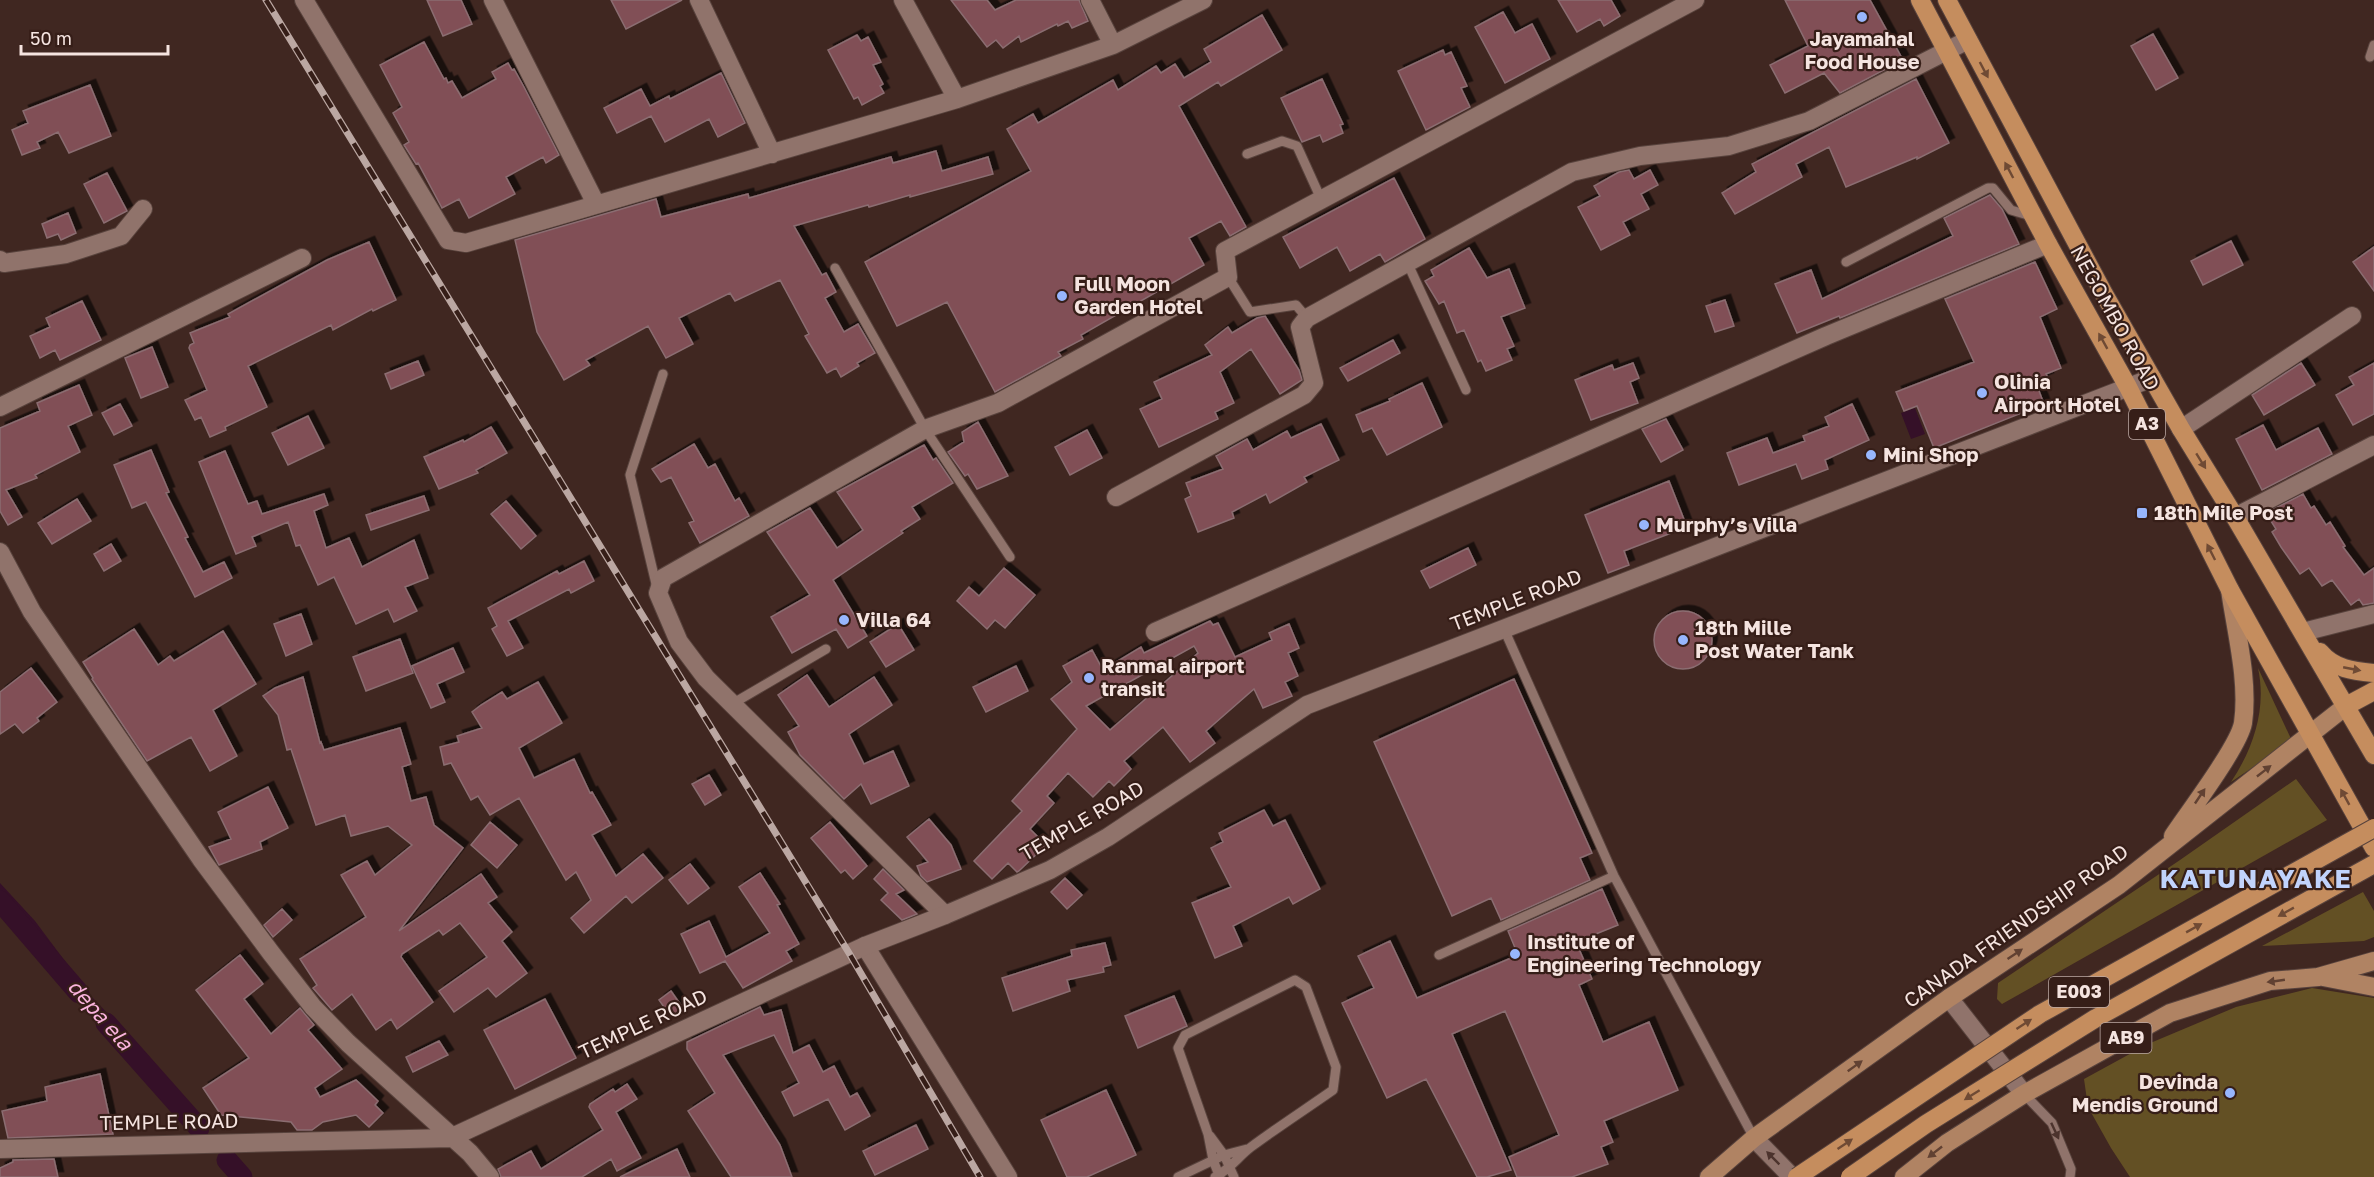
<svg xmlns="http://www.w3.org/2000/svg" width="2374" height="1177" font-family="'Golos Text',sans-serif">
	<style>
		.green { fill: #635024 }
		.water { fill: #351028 }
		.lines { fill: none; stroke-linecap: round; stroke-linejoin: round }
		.canal { stroke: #351028; stroke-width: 21 }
		.building { fill: #814f57; stroke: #8b6d71; stroke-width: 1.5; fill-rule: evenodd; filter: url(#shadow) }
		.lane-casing { stroke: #58433d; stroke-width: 11 }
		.street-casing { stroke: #58433d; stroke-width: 20 }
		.secondary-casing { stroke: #58433d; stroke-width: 20 }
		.primary-casing { stroke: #58433d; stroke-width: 20 }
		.highway-casing { stroke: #58433d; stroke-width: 20 }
		.lane { stroke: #90736b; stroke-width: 9 }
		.street { stroke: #90736b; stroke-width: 18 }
		.secondary { stroke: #90736b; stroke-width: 18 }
		.primary { stroke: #b08363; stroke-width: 18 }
		.highway { stroke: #c58d5e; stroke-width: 18 }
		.rail-casing { stroke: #bba7a2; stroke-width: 7 }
		.rail { stroke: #361e18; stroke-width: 4.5; stroke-dasharray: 14; stroke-linecap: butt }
		.highway-bridge-casing { stroke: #58433d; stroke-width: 20; stroke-linecap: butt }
		.highway-bridge { stroke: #c58d5e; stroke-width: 18 }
		.oneway { fill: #6f4a34 }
		.oneway2 { fill: #614132 }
		.oneway3 { fill: #4c332d }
		.poi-dot { fill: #97b6fd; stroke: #361e18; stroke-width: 2 }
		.labels { text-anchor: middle; stroke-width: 4.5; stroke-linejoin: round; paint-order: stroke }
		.shield { fill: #361e18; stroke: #bca9a4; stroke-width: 1.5 }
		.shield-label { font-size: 18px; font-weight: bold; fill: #f5e4e0 }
		.poi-label { font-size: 20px; font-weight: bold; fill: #f5e4e0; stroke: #361e18; text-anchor: start }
		.street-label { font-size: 20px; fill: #f5e4e0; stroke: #361e18 }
		.water-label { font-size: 21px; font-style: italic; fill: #fab3dd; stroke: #361e18 }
		.district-label { font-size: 26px; font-weight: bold; letter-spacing: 1.5px; fill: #c1d3fc; stroke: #361e18 }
	</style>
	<defs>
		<filter id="shadow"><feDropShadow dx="5.5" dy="-5.5" stdDeviation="0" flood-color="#0009"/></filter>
	</defs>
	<rect width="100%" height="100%" fill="#402721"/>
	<path class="green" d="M2258,668L2292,741L2231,782C2253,749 2267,709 2258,668Z
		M2296,779L2327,820L2002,1004L1997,999L1998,983L2180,860Z
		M2363,892L2374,911V937L2364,941L2262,946Z
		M2312,988L2374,998V1177H2130L2111,1148L2088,1107L2084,1079L2148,1044L2236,1007Z"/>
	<path class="water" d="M1915,408L1925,434L1911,439L1901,413Z
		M0,883L35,921L91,996L132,1039L123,1044L79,998L34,936L0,899Z"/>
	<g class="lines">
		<path class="canal" d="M0,901L79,993
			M106,1023L199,1128
			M227,1160L242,1177"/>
	</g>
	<path class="building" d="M427,0H461L472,24L443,36Z
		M611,0H682L626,29Z
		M951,0H987L995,10L1016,0H1079L1088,21L1072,28L1068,21L1058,26L1057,24L1021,42L1019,36L1003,48L996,40L987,47Z
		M1558,0H1611L1620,16L1604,26L1600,19L1577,32Z
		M1785,0H1870L1903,60L1840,93L1824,73L1785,93L1770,65L1808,46Z
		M1503,12L1515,33L1532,24L1550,59L1505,83L1475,27Z
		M1262,15L1282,50L1221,86L1218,82L1179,106L1246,227L1230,236L1221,221L1189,238L1204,265L1081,335L1083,339L1058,352L1061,356L995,392L947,302L897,326L865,262L1031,171L1007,129L1033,114L1038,123L1113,80L1118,90L1156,66L1161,73L1175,64L1184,78L1211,62L1204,49Z
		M2153,34L2178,78L2156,90L2131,46Z
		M857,35L861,41L868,37L881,62L873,65L883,84L880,86L884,93L862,105L858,97L854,99L828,50Z
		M424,42L444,79L446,78L448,83L452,81L462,98L496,79L492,72L508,63L512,70L514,69L524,87L559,155L546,163L543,157L506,177L515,194L469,218L459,199L442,208L418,163L416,164L404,145L409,142L393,113L402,107L380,65Z
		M1443,50L1445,55L1451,52L1467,86L1461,88L1470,107L1426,130L1398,71Z
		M721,73L745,123L718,137L709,119L665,142L651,116L617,133L604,108L641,89L650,106L669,96L670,99Z
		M1322,79L1343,124L1340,125L1343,133L1323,142L1320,135L1302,142L1281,98Z
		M1916,79L1949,143L1917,159V157L1846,187L1829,147L1796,164L1802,177L1735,214L1722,193L1756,172L1752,164Z
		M90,85L111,136L69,153L58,132L37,142L40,148L22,155L12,130L28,123L23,111Z
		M936,151L942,171L988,157L993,174L910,197V195L869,207L868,205L794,226L822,275L826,273L836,292L825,298L844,332L858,324L875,353L857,363L859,366L841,377L836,368L827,373L805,336L809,334L780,280L735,301L730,293L679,318L693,344L666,358L648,326L586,360L590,365L564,380L537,332L515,240L656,199L661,217L748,194L749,198L891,157L893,163Z
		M1629,170L1634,179L1650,170L1658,185L1641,194L1649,209L1623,222L1630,235L1601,250L1578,207L1600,196L1594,186L1619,172Z
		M107,173L127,211L104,223L84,184Z
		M1394,178L1425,239L1385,262L1380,254L1350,271L1337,247L1300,268L1283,237Z
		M1990,195L2002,209L2019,244L1840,318L1839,316L1797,333L1775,284L1811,270L1822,299L1953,236L1944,218Z
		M68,213L76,233L61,240L58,234L47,238L42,224Z
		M2231,241L2243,265L2203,285L2191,261Z
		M369,242L396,300L373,311L372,309L333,330L331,325L248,366L267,407L225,427L226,430L210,437L201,417L195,420L185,400L207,390L189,348L190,345L194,343L190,333L230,317L228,314L327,260Z
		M2374,247V291L2353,262Z
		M1469,248L1487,278L1509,269L1525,308L1501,317L1514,346L1507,349L1512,360L1486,371L1481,360L1478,362L1464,330L1457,333L1444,301L1439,304L1425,281L1434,276L1431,270Z
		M2035,262L2057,309L2040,317L2061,368L2046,374L2048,378L2036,383L2044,404L1934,448L1917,406L1904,411L1896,392L1974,362L1945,299Z
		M1725,300L1734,326L1715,332L1706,306Z
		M82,301L101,340L60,360L55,350L40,358L30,336L50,327L46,318Z
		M1265,316L1299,370L1302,380L1280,394L1251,349L1220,372L1234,403L1215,412L1218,419L1159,447L1140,409L1162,399L1154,382L1212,355L1205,345L1228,327L1232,333L1257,318Z
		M1393,340L1400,353L1348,381L1340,368Z
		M152,347L168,387L141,398L125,358Z
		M418,361L424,375L391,389L385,374Z
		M1633,363L1639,378L1630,382L1638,403L1591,420L1575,380L1612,365L1614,370Z
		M2301,363L2315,385L2264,415L2252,395Z
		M2374,363V414L2353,425L2336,395L2354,385L2349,377Z
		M1422,383L1442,427L1387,455L1372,428L1363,432L1356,415L1390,401L1389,399Z
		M79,385L92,415L68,426L80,452L35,475L37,478L6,490L22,517L8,525L0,511V428L40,411L37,403Z
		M120,404L132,426L114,435L102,413Z
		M1852,404L1869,440L1825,460L1828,469L1802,479L1796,464L1739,485L1727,453L1767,438L1773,453L1805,441L1803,436L1829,426L1825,417Z
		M308,416L324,448L288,465L272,433Z
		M1666,419L1683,450L1661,462L1642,429Z
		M978,422L1008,476L977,489L968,474L965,476L948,452L964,442L962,432Z
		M1321,424L1339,460L1304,477L1307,482L1270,503L1266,494L1232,512L1234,518L1198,532L1185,499L1191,496L1186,483L1223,469L1216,456L1247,439L1253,450L1287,431L1291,438Z
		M2263,425L2276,450L2318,428L2332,454L2262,490L2236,439Z
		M491,427L507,453L476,470L478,473L439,489L424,457L463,440L464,442Z
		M1087,430L1102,458L1070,475L1055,447Z
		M694,444L708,468L715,464L735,501L739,498L749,516L700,543L689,523L694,521L671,477L661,482L652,469Z
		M924,445L933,460L936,458L953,483L912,507L920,519L901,531L903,533L833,580L867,636L848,648L836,629L792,653L771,617L810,595L767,532L810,508L837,548L863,530L837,492Z
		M151,450L169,492L166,493L188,537L185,538L203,572L224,562L232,578L195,597L146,502L132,508L114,465Z
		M225,451L248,504L257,501L262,514L324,494L328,505L314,511L326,548L349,538L362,567L414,540L428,578L405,587L417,611L394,622L388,609L356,624L334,577L318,585L300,545L296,546L288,522L252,537L256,546L236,554L199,462Z
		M1669,481L1687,527L1624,551L1629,565L1608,573L1585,515Z
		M2303,494L2311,508L2314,506L2326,525L2330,522L2345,546L2343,547L2364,575L2374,568V603L2363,605L2359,599L2351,605L2332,580L2322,586L2309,568L2300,574L2281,547L2272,532L2276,529L2266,513Z
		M424,496L429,510L371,530L366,515Z
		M77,499L91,521L52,544L38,523Z
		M506,501L536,536L521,549L491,514Z
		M111,544L121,561L104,571L94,554Z
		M1468,548L1476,565L1430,588L1421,571Z
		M584,561L594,581L571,593L569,589L508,621L523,648L507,656L492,629L497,626L488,608L557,571L559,574Z
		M1004,568L1035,595L1005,628L995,620L987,629L957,601L969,587L979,596Z
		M1654 640a29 29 0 1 1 58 0a29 29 0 1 1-58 0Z
		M301,614L312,644L286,656L274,624Z
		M1210,621L1213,625L1218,623L1235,657L1272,640L1269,633L1289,624L1299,648L1288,653L1298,676L1285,682L1292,696L1263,708L1254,689L1206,731L1215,743L1190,762L1163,727L1124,761L1131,769L1114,786L1109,781L1093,797L1068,773L1047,796L1054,803L1030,829L1046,845L1019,871L1017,872L1008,863L992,879L974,861L1022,811L1012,801L1077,729L1051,699L1072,682L1063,666L1092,650L1103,670L1141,647L1144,653ZM1194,646L1198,653L1110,730L1086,706Z
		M898,624L914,650L886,667L870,642Z
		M134,629L158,665L170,656L174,661L223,631L256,684L213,710L237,756L210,771L191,737L147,761L92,679L93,678L83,662Z
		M400,639L413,673L366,691L353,657Z
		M453,648L464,672L437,684L445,702L431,708L412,666Z
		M1016,666L1028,691L986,712L973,687Z
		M31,668L57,702L37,718L39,721L23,733L15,724L0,734V692Z
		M807,675L829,707L874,677L892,705L849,734L864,764L893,751L909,786L871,804L861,784L844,799L800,755L788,732L799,726L778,695Z
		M303,677L320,743L321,742L324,750L400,728L411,764L402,767L411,801L426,797L434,825L463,848L399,931L481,874L497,897L488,903L512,932L502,941L527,973L496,997L488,988L454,1012L439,991L487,957L460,923L443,935L439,930L402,954L401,957L433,1002L397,1029L391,1019L376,1030L352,994L332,1010L313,988L317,985L300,959L366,917L341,875L367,861L375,875L412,845L388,826L351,836L345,815L316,825L291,749L287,750L278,715L263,696L275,688Z
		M1514,679L1592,853L1580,858L1590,880L1501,920L1491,898L1452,916L1374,742Z
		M538,682L562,723L519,748L534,778L574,759L590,793L592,792L611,825L592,835L616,876L643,854L663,878L632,903L626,896L584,933L571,918L591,900L576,872L566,880L519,798L490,815L478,796L471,800L451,763L444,765L440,747L459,742L457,736L482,728L472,712L481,705L502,692L507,699Z
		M709,775L721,795L705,805L692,784Z
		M268,787L288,828L260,842L262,849L219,865L209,847L231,839L218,812Z
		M1264,810L1273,826L1285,820L1320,889L1293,904L1289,897L1233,926L1242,946L1215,958L1192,903L1231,887L1211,848L1223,842L1219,833Z
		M929,819L951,845L961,869L927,882L921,876L917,866L928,862L907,837Z
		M490,822L517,845L497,868L471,845Z
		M830,822L867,866L853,879L845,870L841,873L811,838Z
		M690,864L709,888L688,904L669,880Z
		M883,869L904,890L896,894L917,914L902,920L881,900L888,893L874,879Z
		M760,873L780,904L777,905L799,944L786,951L792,961L743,988L725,961L700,973L681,934L709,921L726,957L770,933L739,887Z
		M1065,878L1082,895L1067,909L1051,892Z
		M1602,889L1618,925L1576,942L1592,979L1579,985L1603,1042L1649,1022L1678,1090L1604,1121L1613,1142L1601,1147L1608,1164L1572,1177H1517L1509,1157L1559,1135L1505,1011L1452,1034L1511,1170L1487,1177H1477L1426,1079L1387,1098L1342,1003L1374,988L1358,956L1390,941L1417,998L1518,955L1508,931Z
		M282,909L292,920L273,937L264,925Z
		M1105,943L1111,965L1103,967L1104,972L1067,980L1070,991L1013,1011L1002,978L1072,956L1071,950Z
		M240,955L263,984L244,999L271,1034L300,1008L314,1025L308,1030L342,1069L315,1088L320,1097L356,1080L378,1101L375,1105L383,1113L369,1127L356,1115L323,1122L312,1130H297L291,1122L221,1115L203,1088L249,1058L196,990Z
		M671,991L683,1008L671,1017L659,1000Z
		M1174,996L1187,1026L1138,1048L1125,1016Z
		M545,999L576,1058L515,1089L484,1030Z
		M760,1007L764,1015L781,1010L793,1053L809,1045L823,1072L834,1066L850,1097L857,1093L870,1116L845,1130L828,1099L794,1116L782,1092L799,1083L774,1035L723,1055L780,1145L792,1177H731L688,1111L715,1093L687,1049V1042Z
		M439,1041L448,1055L413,1072L406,1057Z
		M100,1074L113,1134L8,1138L2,1111L47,1101L45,1087Z
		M627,1084L637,1099L616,1112L641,1158L617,1171L611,1159L582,1177H501L498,1169L531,1151L541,1169L603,1130L589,1107L590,1104L613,1089L615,1092Z
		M1106,1090L1136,1155L1087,1177H1067L1041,1120Z
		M916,1125L928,1149L875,1175L863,1151Z
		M677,1149L690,1177H620Z
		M54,1159L58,1177H0V1168L13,1162V1160Z"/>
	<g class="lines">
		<defs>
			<path id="lane" d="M2370,57L2374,45
				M1247,154L1282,141L1297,146L1321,199
				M1407,262L1466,390
				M1846,262L1988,188H1993L2011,210L2031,216
				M835,268L925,429L1010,557
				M1228,277L1250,312L1296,305L1307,318
				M657,588L630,475L663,374
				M1504,629L1614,876L1754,1138
				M732,704L826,649
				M1439,955L1614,876
				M2024,1094L2052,1123L2071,1169L2070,1177
				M1210,1136L1224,1155L1234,1177
				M1178,1177L1224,1155L1247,1149
				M1215,1177C1230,1169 1238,1157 1251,1147C1278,1127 1306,1109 1333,1090L1336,1067L1306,987L1295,980L1185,1035L1178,1048L1208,1134L1213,1160L1219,1175L1220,1177"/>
			<path id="street" d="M304,0L448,240L466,243L957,99L1113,45L1203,0
				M493,0L596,204
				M699,0L772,154
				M903,0L957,99
				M1090,0L1113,45
				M0,260L4,263L66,254L121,236L143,209
				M0,407L302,258
				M2181,429L2352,316
				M1116,497L1304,395L1314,383L1300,327L1307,318L1572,172L1640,156L1729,146L1809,121L1968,40
				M2235,517L2374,445
				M1155,632L1826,336L2048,244
				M2303,632L2374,614
				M945,915L706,678L679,642L658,593L663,578L925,429L998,403L1228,277L1225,251L1695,0
				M865,946L1008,1177
				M1949,998L2024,1094
				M1754,1138L1792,1177"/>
			<path id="secondary" d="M0,552L32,612L201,859L271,953L313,1007L348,1043L470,1153L490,1177
				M0,1149L450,1138L865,946L945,915L1050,870L1108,837L1307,705L2152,378"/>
			<path id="primary" d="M2173,836C2189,812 2239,746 2243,723C2249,681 2236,632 2230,590
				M2323,977L2374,987
				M1709,1177L1754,1138L1949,998L2119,885L2346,706
				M1904,1177L1947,1143L2024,1094L2170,1013L2270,981L2318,977L2374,961"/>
			<path id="highway" d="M1920,0L2048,244L2128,387L2230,590L2374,848
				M1947,0L2104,294L2181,429L2235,517L2374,755
				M2320,652C2334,669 2353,671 2374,673
				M2346,706L2374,691"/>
		</defs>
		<use href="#lane" class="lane-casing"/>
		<use href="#street" class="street-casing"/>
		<use href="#secondary" class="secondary-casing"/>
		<use href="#primary" class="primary-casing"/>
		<use href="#highway" class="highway-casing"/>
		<use href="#lane" class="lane"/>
		<use href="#street" class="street"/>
		<use href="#secondary" class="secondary"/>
		<use href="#primary" class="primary"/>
		<use href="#highway" class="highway"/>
		<defs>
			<path id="rail" d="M266,0L849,953L980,1177"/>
		</defs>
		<use href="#rail" class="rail-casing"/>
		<use href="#rail" class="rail"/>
		<defs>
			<path id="highway-bridge" d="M1797,1177L2040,1014L2374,828
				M1850,1177L1926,1124L2096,1018L2374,864"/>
		</defs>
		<use href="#highway-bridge" class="highway-bridge-casing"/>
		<use href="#highway-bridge" class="highway-bridge"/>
	</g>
	<defs><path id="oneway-solid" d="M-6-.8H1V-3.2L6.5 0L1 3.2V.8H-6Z" transform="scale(1.5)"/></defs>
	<g class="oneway">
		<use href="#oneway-solid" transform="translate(1984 70) rotate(62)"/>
		<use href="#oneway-solid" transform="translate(2009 170) rotate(-118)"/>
		<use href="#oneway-solid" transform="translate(2103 341) rotate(-119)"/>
		<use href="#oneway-solid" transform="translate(2201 461) rotate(58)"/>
		<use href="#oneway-solid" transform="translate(2211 552) rotate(-117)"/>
		<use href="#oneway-solid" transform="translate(2352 669) rotate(11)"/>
		<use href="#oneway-solid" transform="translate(2345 797) rotate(-119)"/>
		<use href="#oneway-solid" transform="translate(2286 912) rotate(151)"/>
		<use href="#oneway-solid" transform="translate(2194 928) rotate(-29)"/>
		<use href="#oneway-solid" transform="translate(2024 1024) rotate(-33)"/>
		<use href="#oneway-solid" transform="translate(1972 1095) rotate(148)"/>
		<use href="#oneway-solid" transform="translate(1845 1144) rotate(-34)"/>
	</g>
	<g class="oneway2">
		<use href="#oneway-solid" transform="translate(2264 771) rotate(-38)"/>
		<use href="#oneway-solid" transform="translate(2200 796) rotate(-56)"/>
		<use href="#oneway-solid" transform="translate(2015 954) rotate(-34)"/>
		<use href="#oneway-solid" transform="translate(2276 981) rotate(172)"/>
		<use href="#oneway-solid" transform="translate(1855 1066) rotate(-36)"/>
		<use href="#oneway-solid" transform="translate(1935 1152) rotate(142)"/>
	</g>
	<g class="oneway3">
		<use href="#oneway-solid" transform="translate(2055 1131) rotate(65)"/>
		<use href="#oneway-solid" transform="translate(1773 1158) rotate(-135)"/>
	</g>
	<g class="poi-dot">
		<circle cx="1862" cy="17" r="6"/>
		<circle cx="1062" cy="296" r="6"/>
		<circle cx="1982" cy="393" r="6"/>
		<circle cx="1871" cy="455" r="6"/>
		<rect x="2136" y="507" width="12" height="12" rx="3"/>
		<circle cx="1644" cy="525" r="6"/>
		<circle cx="844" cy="620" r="6"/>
		<circle cx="1683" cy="640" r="6"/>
		<circle cx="1089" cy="678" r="6"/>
		<circle cx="1515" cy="954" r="6"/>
		<circle cx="2230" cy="1093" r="6"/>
	</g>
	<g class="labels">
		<g class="shield">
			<rect x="2129" y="409" width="36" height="30" rx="4.5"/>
			<rect x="2049" y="977" width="60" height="30" rx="4.5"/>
			<rect x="2100.5" y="1023" width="51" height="30" rx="4.5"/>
		</g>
		<g class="shield-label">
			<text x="2147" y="430">A3</text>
			<text x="2079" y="998">E003</text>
			<text x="2126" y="1044">AB9</text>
		</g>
		<g class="poi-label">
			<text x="1862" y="46" text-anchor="middle">Jayamahal<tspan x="1862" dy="23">Food House</tspan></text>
			<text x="1074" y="291">Full Moon<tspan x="1074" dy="23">Garden Hotel</tspan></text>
			<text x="1994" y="389">Olinia<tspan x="1994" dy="23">Airport Hotel</tspan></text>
			<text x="1883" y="462">Mini Shop</text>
			<text x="2154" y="520">18th Mile Post</text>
			<text x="1656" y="532">Murphy’s Villa</text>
			<text x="856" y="627">Villa 64</text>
			<text x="1695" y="635">18th Mille<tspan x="1695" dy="23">Post Water Tank</tspan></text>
			<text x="1101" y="673">Ranmal airport<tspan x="1101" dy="23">transit</tspan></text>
			<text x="1527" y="949">Institute of<tspan x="1527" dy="23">Engineering Technology</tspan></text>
			<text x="2218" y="1089" text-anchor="end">Devinda<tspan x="2218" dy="23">Mendis Ground</tspan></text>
		</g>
		<g class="street-label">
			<text transform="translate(2115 318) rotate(61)" y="7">NEGOMBO ROAD</text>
			<text transform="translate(1516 600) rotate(-21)" y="7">TEMPLE ROAD</text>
			<text transform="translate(1082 821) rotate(-30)" y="7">TEMPLE ROAD</text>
			<text transform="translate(2016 926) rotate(-35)" y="7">CANADA FRIENDSHIP ROAD</text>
			<text transform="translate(643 1024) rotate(-25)" y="7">TEMPLE ROAD</text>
			<text transform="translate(169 1122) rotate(-1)" y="7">TEMPLE ROAD</text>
		</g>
		<g class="water-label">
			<text transform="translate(100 1015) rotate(49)" y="7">depa ela</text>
		</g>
		<g class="district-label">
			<text x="2256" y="888">KATUNAYAKE</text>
		</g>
	</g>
	<path d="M21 45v9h147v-9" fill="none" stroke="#f5e4e0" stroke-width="3"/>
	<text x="30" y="45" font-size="18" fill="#f5e4e0" stroke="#361e18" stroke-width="4.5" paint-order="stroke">50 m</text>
</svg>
